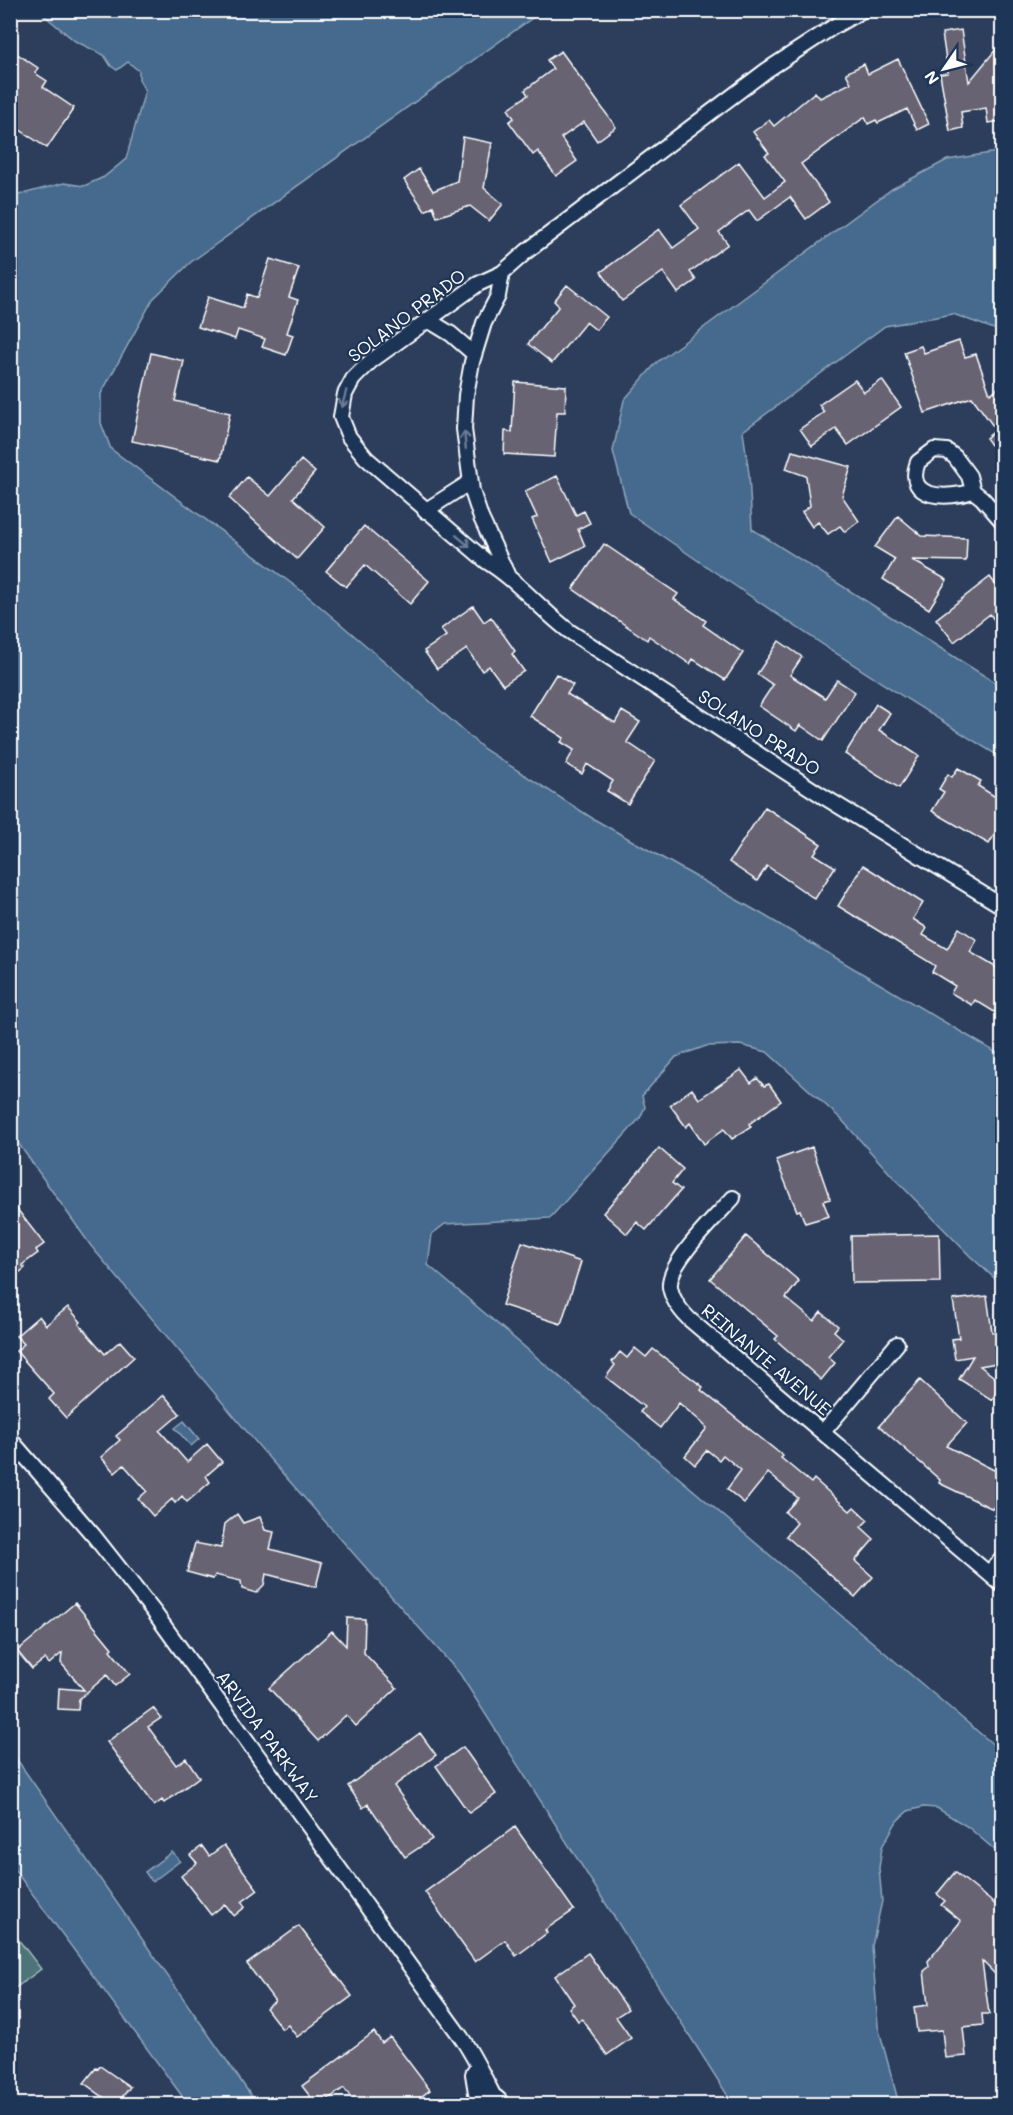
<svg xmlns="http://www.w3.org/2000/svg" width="1013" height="2115" font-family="Mali,sans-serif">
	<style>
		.green { fill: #4d7579; stroke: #a6babc; stroke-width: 1.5 }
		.water { fill: #456b8d; stroke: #8fa6bb; stroke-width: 1.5 }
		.building { fill: #676372; stroke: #fff; stroke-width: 1.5 }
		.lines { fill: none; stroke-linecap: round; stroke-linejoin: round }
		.street-casing { stroke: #fff; stroke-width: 18 }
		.street { stroke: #1d3557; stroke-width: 14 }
		.oneway { stroke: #6c7c92 }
		.labels { text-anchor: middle; stroke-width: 4.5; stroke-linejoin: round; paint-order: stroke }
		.street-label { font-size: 18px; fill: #fff; stroke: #1d3557 }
	</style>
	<rect width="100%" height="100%" fill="#2c3e5c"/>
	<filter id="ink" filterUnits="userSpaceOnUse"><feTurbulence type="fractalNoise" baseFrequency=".0167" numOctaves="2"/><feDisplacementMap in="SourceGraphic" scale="12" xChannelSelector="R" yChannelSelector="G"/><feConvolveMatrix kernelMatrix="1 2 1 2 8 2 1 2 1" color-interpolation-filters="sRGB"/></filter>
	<g filter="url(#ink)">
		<path class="green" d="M11,1930L41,1969L14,1989L11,1984Z"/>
		<path class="water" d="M39,11H542L191,262L153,299L101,394V423L111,449L303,592L390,666L484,749L592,818L760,913L1002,1056V1285L970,1256L894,1178L841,1119L767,1052L740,1045L706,1046L676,1057L642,1096L645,1107L640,1118L550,1218L445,1224L432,1234L428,1265L1002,1752V1856L968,1827L937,1808L923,1807L908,1811L897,1821L882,1847L879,1868L882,1901L872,1946L878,2026L899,2104H733L460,1674L269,1458L91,1246L11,1133V197L64,183L84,186L104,177L126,159L145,91L139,79V71L128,62L117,70L111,66L104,55L75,41Z
			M997,152L1002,153V332L953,314L885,326L743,431L749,474L752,529L1002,687V758C875,681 751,598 629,513L613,451L624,400L657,362L892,189L947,160Z
			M184,1421L199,1439L191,1446L175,1428Z
			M11,1751L257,2104H188L11,1865Z
			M172,1852L180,1861L152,1882L145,1872Z"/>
		<path class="building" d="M961,30L969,82L1002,42V67L999,71L1002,93V121L988,123L986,108L961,112L963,128L950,131L940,74L948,73L942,33Z
			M10,49L38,68L35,73L47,81L43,87L74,108L47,148L20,130L10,143Z
			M561,51L616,127L597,141L584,122L561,138L577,161L556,176L538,151L533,155L509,122L514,118L508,109L528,95L525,90L553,69L547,60Z
			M898,59L929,124L917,130L907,109L878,123L876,120L868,124L865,117L801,164L829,202L806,219L790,197L757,221L749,210L719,232L728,244L690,272L696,280L678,293L663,272L622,301L601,272L659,229L673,248L699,229L681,205L739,162L765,197L785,182L765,155L769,153L753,132L769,120L774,126L815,92L820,98L851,83L846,73L864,64L868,74Z
			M463,137L492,143L484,188L503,204L489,221L470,206L437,217L433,206L425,211L404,180L419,169L433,191L457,181Z
			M270,259L299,268L289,297L298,300L287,333L293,335L286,355L262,347L265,339L238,330L235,339L198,327L208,297L243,308L247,294L257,298Z
			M567,285L607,317L596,330L586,322L552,363L528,344L559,306L554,301Z
			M959,341L965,357L976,354L990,394L1002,385V460L986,438L996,430L972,397L925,413L904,352L921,346L924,353Z
			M151,353L184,361L175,401L230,413L220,460L132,441Z
			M855,380L864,392L882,380L901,407L848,445L836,429L812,446L800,429L824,412L819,405Z
			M515,382L566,386L565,412H557L554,457L504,454L505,431L512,432Z
			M792,451L851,467L842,496L859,521L845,532L840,526L828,534L818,522L812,527L802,512L810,506L806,476L786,469Z
			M301,460L315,472L293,498L325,527L297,559L229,498L247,477L270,496Z
			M557,476L576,515L584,511L590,523L578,529L585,546L552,562L532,519L537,517L525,491Z
			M898,516L922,536L967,538L966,561L912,560L947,580L929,609L883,579L895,559L875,547Z
			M364,526L429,581L410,604L365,565L346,587L326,571Z
			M604,544L678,594L674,599L706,621L703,625L743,653L725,680L693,659L690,664L649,636L647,640L573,589Z
			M990,577L1002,593V631L990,614L954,642L936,619Z
			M473,606L484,622L491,617L515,651L512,654L524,671L503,685L489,666L482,671L467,649L437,669L424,651L446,636L441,629Z
			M779,641L802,657L790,675L825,698L837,680L855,692L823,741L800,725L796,731L759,706L773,685L757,674Z
			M556,674L573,685L567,694L615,723L622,711L640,722L627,742L655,761L628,804L607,791L613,781L587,764L582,774L566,764L574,750L561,742L564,738L530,716Z
			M876,704L890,713L879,730L919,756L899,788L845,754Z
			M958,768L981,781L978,786L1002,801V821L989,844L932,811L944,792L939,789L948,774L952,777Z
			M765,807L821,844L814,854L835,867L815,899L767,866L757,881L729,862Z
			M863,865L923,903L913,919L927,928L923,935L947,949L959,928L977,940L970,952L1002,971V1002L996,1013L975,1000L972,1005L951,993L955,986L932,972L935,966L931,963L838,906Z
			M741,1070L751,1083L757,1078L764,1086L769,1084L781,1101L749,1124L751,1127L732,1139L724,1129L704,1144L690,1123L686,1127L670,1105L692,1089L699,1099Z
			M812,1147L830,1199L823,1201L829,1216L805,1223L800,1210L797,1211L776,1160Z
			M659,1148L683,1169L672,1183L681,1190L646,1230L637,1222L627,1234L603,1213Z
			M10,1200L44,1244L36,1250L38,1253L22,1265L25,1268L10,1280Z
			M939,1234L940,1282L852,1283L851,1236Z
			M746,1236L799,1281L786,1298L814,1321L821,1312L838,1326L834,1331L843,1339L828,1357L835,1363L821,1380L775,1339L778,1336L710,1279Z
			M522,1242L581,1262L561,1324L502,1305Z
			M987,1296L992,1332L1002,1331V1362L980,1366L1002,1383L992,1400L959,1379L973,1356L955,1359L952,1339L959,1338L953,1300Z
			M68,1307L81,1322L79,1324L105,1354L120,1341L134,1357L66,1418L49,1399L54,1394L16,1351L24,1344L16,1336L39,1316L46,1325Z
			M635,1348L646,1357L653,1349L703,1387L701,1390L783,1456L781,1458L811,1483L814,1479L850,1511L854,1507L868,1520L861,1527L874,1539L855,1561L873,1577L855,1597L786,1536L797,1523L785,1512L798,1498L768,1473L744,1503L727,1489L741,1470L723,1455L719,1460L707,1450L695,1465L685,1456L707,1428L699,1420L679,1403L660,1428L640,1412L644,1407L606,1377L615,1365L612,1362L620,1352L627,1358Z
			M920,1380L967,1423L946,1446L1002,1474V1488L993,1509L939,1483L940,1480L879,1426Z
			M164,1395L180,1414L160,1431L187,1462L207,1444L222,1462L206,1476L210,1482L187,1502L182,1496L175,1503L172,1499L153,1516L138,1499L147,1491L124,1465L115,1473L101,1457L120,1440L116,1436Z
			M237,1514L243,1523L260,1517L265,1530L274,1532L270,1549L322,1563L316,1587L266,1574L264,1585L256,1593L242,1589L241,1581L215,1575L213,1579L187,1572L195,1543L221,1548L225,1524Z
			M75,1603L112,1648L110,1650L130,1674L115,1686L107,1675L79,1699L78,1710L58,1709L59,1688L84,1690L61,1663L62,1653L49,1664L45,1659L32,1669L17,1651Z
			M347,1618L365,1619L364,1653L397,1688L356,1726L346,1715L318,1741L269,1688L332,1631L346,1646Z
			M153,1708L161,1718L148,1727L176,1765L186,1758L199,1777L164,1803L162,1800L154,1806L107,1742Z
			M420,1733L436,1755L394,1786L432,1839L405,1857L368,1804L363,1808L348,1786Z
			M463,1747L496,1794L469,1813L436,1766Z
			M515,1827L574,1910L545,1930L547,1933L516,1956L505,1940L475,1962L425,1892Z
			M224,1845L258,1890L242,1902L245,1907L234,1916L225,1904L211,1915L181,1876L197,1863L190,1855L202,1846L209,1856Z
			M955,1872L1002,1910V1981L982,1961L989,2014H982L983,2025L963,2027L966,2056L945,2058L942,2030L917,2032L914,2007L928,2005L924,1971L929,1967L928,1961L961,1921L941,1905L945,1901L937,1894Z
			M299,1926L352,1996L297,2037L288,2025L282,2029L266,2008L275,2001L247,1964Z
			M588,1953L628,2009L616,2017L631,2038L607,2055L582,2019L578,2021L569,2008L574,2004L555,1976Z
			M374,2032L382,2043L390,2037L430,2090L411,2104H356L344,2088L321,2104H316L302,2086Z
			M100,2066L130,2087L117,2104H113L84,2083L96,2068L98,2069Z"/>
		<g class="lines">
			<defs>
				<path id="street" d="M863,10L833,27L767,70L527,251L502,273L478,284L371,361L353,379L345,394L341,417L349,437L366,458L486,561C517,580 540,609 569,631L821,795L1002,906
					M502,273L498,296L484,323L472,362L466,395L464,429L472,491L481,518L507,574
					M428,320L451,334L474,354
					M973,491C950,499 903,501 918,462L934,450L947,451L955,457L969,476L973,491L982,498L1002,521
					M425,511L470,482
					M733,1198C716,1217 667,1263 670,1287C672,1300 680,1310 689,1319L1002,1585
					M823,1432L897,1344
					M10,1439L94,1536L154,1612L461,2037C474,2056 483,2075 493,2095
					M989,1573L1002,1558
					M477,2068L473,2074L477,2099
					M473,2104C481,2092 495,2092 502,2104"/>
			</defs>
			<use href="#street" class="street-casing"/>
			<use href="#street" class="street"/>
		</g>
		<defs><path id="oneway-shaft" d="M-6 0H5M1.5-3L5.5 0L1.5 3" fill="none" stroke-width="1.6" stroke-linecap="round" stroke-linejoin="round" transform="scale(1.5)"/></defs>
		<g class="oneway">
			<use href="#oneway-shaft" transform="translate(344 399) rotate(105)"/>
			<use href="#oneway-shaft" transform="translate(465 440) rotate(-95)"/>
			<use href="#oneway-shaft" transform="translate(463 541) rotate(40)"/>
		</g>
	</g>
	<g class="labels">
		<g class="street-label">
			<text transform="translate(407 316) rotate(-37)" y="6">SOLANO PRADO</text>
			<text transform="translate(759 733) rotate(33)" y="6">SOLANO PRADO</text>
			<text transform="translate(766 1360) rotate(40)" y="6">REINANTE AVENUE</text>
			<text transform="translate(267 1737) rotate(54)" y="6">ARVIDA PARKWAY</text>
		</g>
	</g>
	<rect width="1013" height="2115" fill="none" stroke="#1d3557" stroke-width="36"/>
	<rect x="18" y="18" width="977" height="2079" fill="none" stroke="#fff" stroke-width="2" filter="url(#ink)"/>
	<g transform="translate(944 69) rotate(235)" stroke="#1d3557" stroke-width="4.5" paint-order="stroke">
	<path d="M0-4.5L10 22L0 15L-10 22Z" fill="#ffffff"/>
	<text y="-9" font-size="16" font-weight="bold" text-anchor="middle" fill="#ffffff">N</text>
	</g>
</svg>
